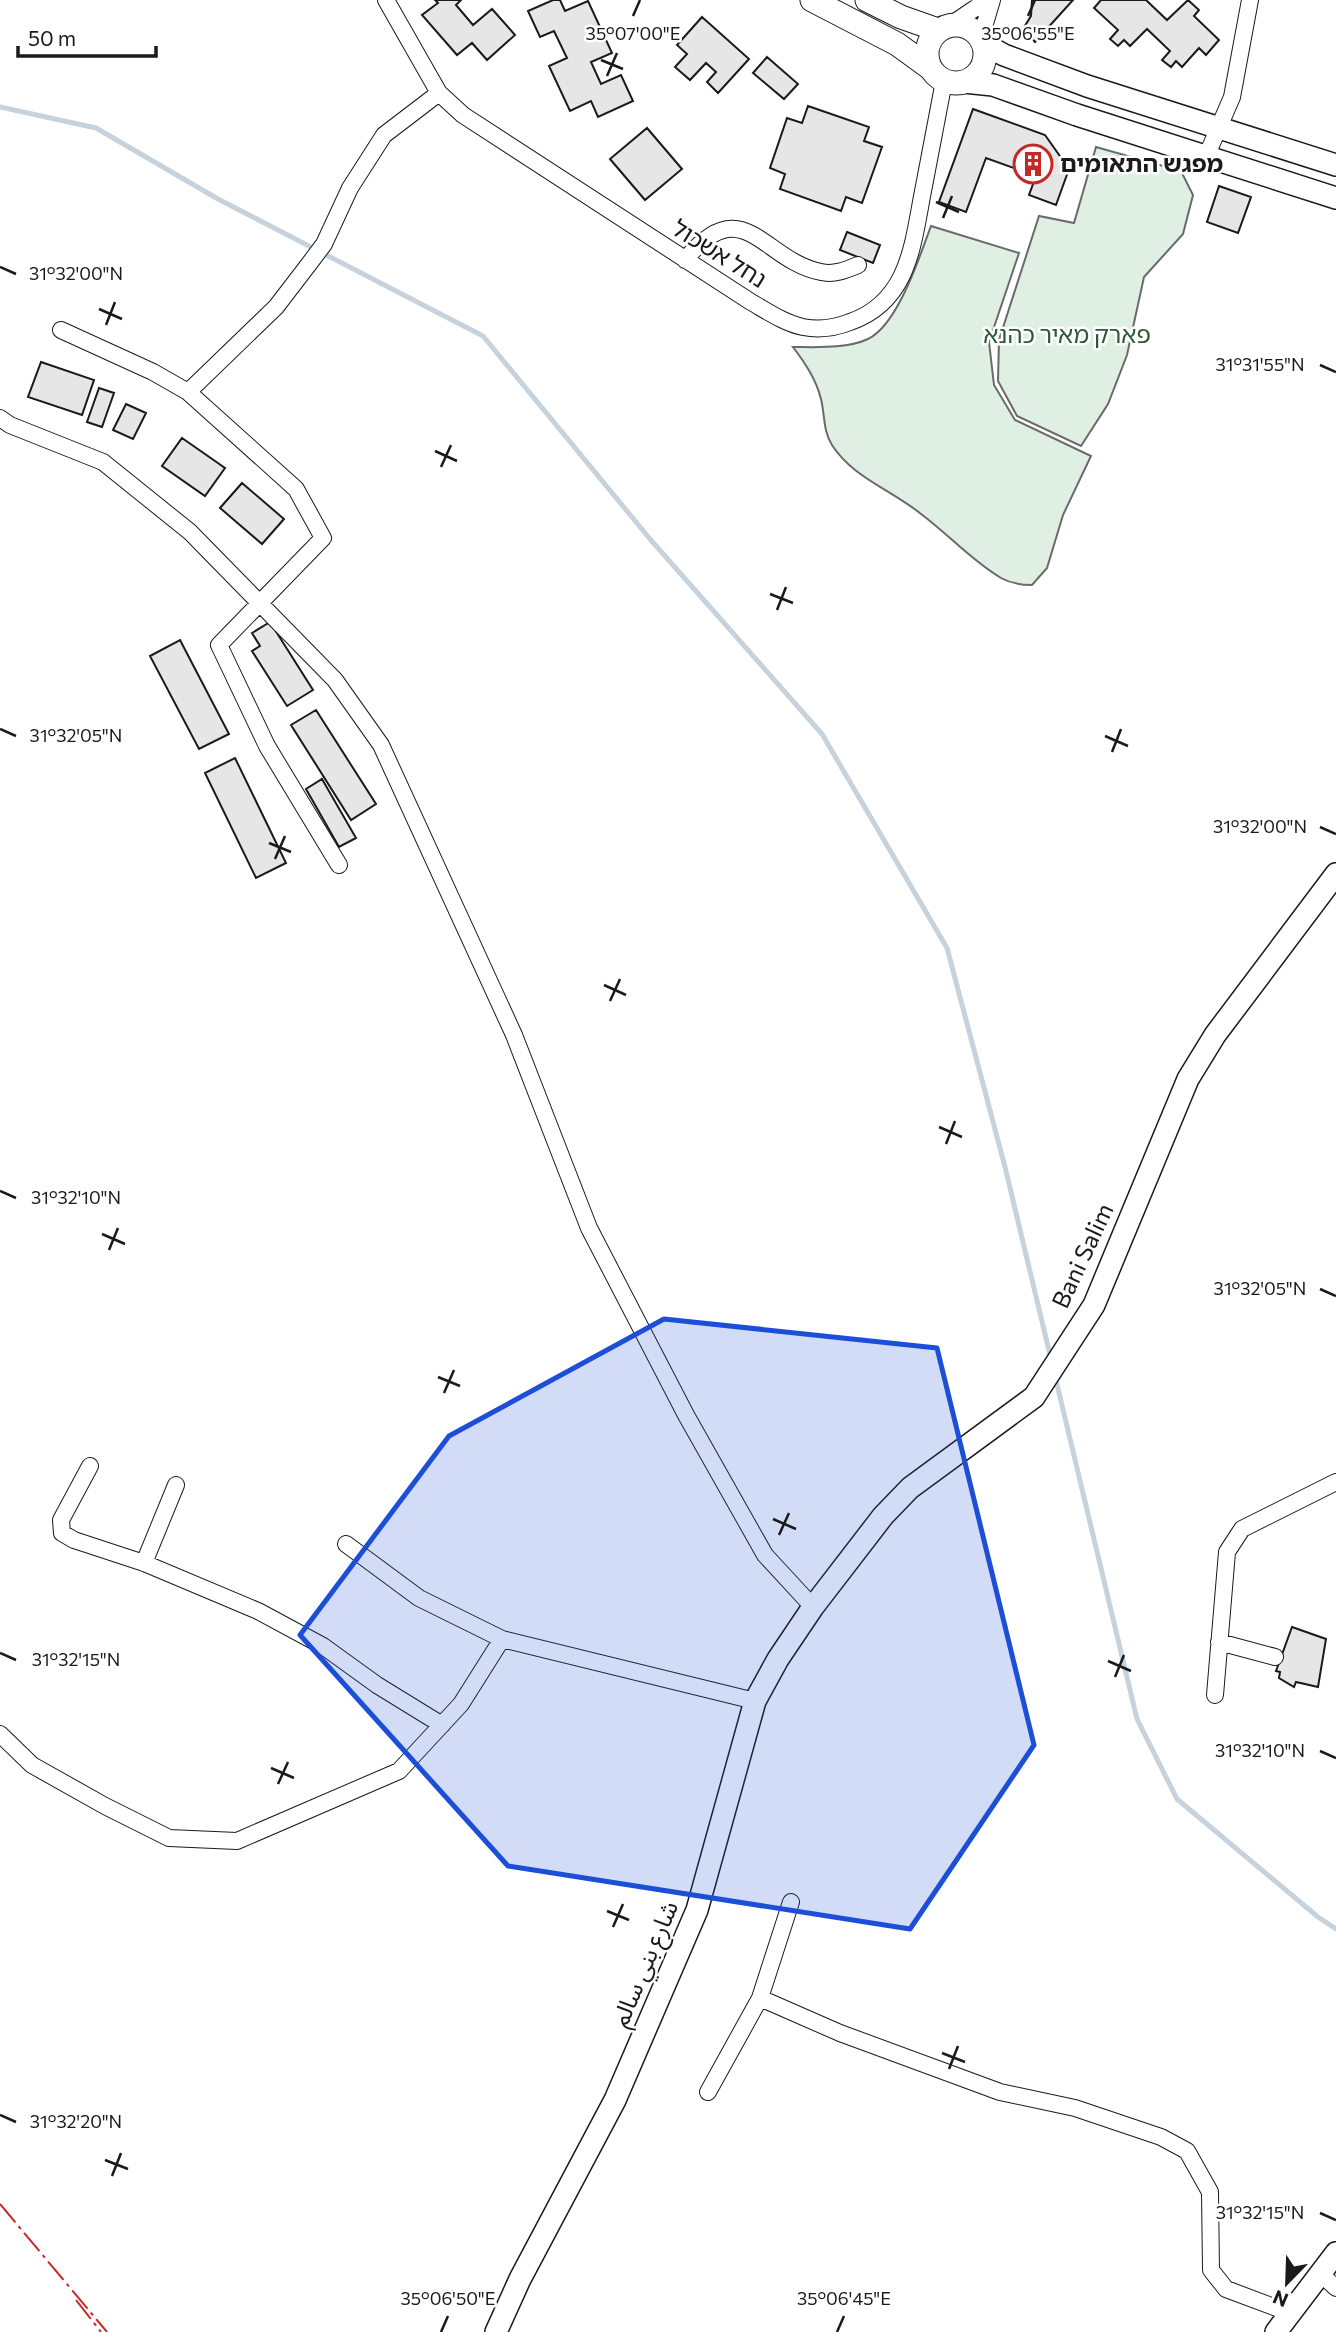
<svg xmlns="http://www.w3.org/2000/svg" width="1336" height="2332" font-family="Commissioner,'Noto Sans Arabic','Noto Sans Hebrew',sans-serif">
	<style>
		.green { fill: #e0efe3; stroke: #6a6a6a; stroke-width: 2 }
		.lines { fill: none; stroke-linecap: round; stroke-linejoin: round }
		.stream { stroke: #c6d2dc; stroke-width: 5 }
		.building { fill: #e6e6e6; stroke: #1a1a1a; stroke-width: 2 }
		.minor-casing { stroke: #1a1a1a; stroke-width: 18 }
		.tertiary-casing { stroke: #1a1a1a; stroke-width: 24 }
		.secondary-casing { stroke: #1a1a1a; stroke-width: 25 }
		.minor { stroke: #fff; stroke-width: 16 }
		.tertiary { stroke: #fff; stroke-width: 21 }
		.secondary { stroke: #fff; stroke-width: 23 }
		.power { stroke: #c62828; stroke-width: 2; stroke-dasharray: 24 5 3.5 5; stroke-linecap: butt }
		.marked { fill: #1d4ed8; fill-opacity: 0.2; stroke: #1d4ed8; stroke-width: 5; stroke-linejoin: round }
		.ticks { fill: none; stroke: #1a1a1a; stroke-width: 2.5 }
		.labels { text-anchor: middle; stroke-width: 5; stroke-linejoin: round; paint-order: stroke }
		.poi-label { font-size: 24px; font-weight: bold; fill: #1a1a1a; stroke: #fff; text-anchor: start }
		.street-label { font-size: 24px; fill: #1a1a1a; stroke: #fff }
		.park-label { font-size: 24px; fill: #2b5a34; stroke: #fff }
		.ticks-label { font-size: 18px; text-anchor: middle; fill: #1a1a1a; stroke: #fff; stroke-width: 5; stroke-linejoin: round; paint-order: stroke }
	</style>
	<rect width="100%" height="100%" fill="#fff"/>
	<path class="green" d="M1096,147L1181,171L1193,195L1183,234L1144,277L1127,355L1108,404L1081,446L1017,416L998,381L999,340L1039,216L1074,223Z
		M931,226L1019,253L989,342L994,385L1015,420L1091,456L1063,515L1047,568L1032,585C1022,585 1010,583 1001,578C972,561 948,534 921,514C892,490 853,478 832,445C823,431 825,415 821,399C816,379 805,363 793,347C817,347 846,349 868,339C898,325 920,255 931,226Z"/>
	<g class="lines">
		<path class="stream" d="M0,107L96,128L218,199L483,336L650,539L822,734L947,948L1005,1167L1051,1359
			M1055,1376L1137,1719L1177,1799L1318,1917L1336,1929"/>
	</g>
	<path class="building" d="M435,0H461L456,5L473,25L492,9L515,35L487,60L472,43L457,55L422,15L438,3Z
		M553,0H560L565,11L588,1L612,53L591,62L601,84L621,75L633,101L598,117L591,101L570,111L549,66L567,58L554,31L540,37L528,11Z
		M1073,0L1035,42L1023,29L1031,16L1032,0Z
		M1101,0H1146L1167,20L1188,0L1199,10L1194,16L1219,40L1206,55L1199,48L1182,67L1176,61L1171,67L1162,60L1170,51L1147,29L1130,46L1124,40L1118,46L1110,39L1118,30L1094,8Z
		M702,17L749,59L718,93L707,82L716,72L706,63L690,80L675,67L687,54L677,45Z
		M767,57L798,84L784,99L753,73Z
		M808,106L869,127L864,141L882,147L862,203L846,197L841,211L780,189L785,174L770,168L787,118L802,123Z
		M973,109L1045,135L1069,169L1056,205L1029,195L1036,176L986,158L966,212L939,202Z
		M647,128L682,169L645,200L610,159Z
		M1219,186L1251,197L1238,233L1207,222Z
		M847,232L880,245L873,263L840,250Z
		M41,362L94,380L82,415L28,397Z
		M99,388L114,393L102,427L87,422Z
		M126,404L146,413L133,439L113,430Z
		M182,438L225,468L205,496L162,466Z
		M242,483L284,519L262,544L220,508Z
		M270,622L313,690L287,706L252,651L260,646L252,633Z
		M180,640L229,734L199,749L150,656Z
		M316,710L376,804L351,820L291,725Z
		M235,758L286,863L256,878L205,773Z
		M322,779L356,838L339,847L306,789Z
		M1292,1627L1326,1639L1318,1687L1296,1682L1294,1687L1279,1678L1280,1672L1276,1671Z"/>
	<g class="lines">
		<defs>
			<path id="minor" d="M386,0L439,93L463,115L751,302C767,311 784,323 803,327C819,330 835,328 850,322C911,301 913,240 924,186C931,151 937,116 944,81
				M952,24L977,7L983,0
				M981,37L992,0
				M1206,157L1232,97L1250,0
				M685,260C743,188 763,261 821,272C834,275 846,270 858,265
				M61,330L153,372L188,392
				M0,418L10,425L103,462L190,532L335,680L381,745L514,1035L589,1228L686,1415L765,1555L813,1607
				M339,865L267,746L219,645L323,538L296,489L188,392L276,307L309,264L324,244L350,188L384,135L439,93
				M90,1466L61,1520L62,1533L74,1540L144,1563L258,1611L323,1646L377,1685L442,1725
				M346,1544L419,1598L502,1639L755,1701
				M144,1563L176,1485
				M1219,1642L1275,1657
				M1215,1695L1227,1552L1242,1529L1336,1482
				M0,1734L32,1765L105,1806L169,1838L237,1841L399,1771L461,1704L502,1639
				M791,1902L760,1998L840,2033L1000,2092L1075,2108L1161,2137L1187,2151L1210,2192L1211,2270L1226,2289L1290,2313
				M708,2092L760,1998
				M1321,2274L1336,2288"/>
			<path id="tertiary" d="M984,44L1004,55L1087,86L1336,165
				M964,82L993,85L1077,115L1336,198
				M496,2332L520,2279L615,2100L697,1910L755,1701L778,1659L813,1607L883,1516L910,1488L1034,1397L1094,1305L1188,1079L1215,1035L1336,874
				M1276,2332L1336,2253"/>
			<path id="secondary" d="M812,0L897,44L930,68
				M867,0L901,17L938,30
				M927 54a29 29 0 1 1 58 0a29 29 0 1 1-58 0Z"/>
		</defs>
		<use href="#minor" class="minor-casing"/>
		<use href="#tertiary" class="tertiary-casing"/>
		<use href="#secondary" class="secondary-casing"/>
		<use href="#minor" class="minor"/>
		<use href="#tertiary" class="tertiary"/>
		<use href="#secondary" class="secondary"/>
		<path class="power" d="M0,2204L107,2332
			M76,2300L101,2332"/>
	</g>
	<path class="marked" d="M664,1319L937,1348L1034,1745L910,1929L508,1866L300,1635L449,1436Z"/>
	<path class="ticks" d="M633,16L640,0M1028,16L1035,0M601,60L623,69M607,76L617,53M936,202L959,212M943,218L952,196M0,267L16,274M99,309L122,319M106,325L115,302M1320,365L1336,372M435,451L457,461M441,467L451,445M770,594L793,603M777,610L786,587M0,729L16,736M1105,736L1128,746M1112,752L1121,729M1320,827L1336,834M269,843L291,852M275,859L285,836M604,985L626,995M610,1001L620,979M939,1127L962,1137M946,1144L955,1121M0,1191L16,1198M102,1234L125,1244M109,1250L118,1228M1320,1289L1336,1296M438,1377L460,1386M444,1393L454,1370M773,1519L796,1529M779,1535L789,1513M0,1653L16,1660M1108,1661L1131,1671M1115,1677L1124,1655M1320,1751L1336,1758M271,1768L294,1778M278,1784L288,1762M607,1911L629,1920M613,1927L623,1904M942,2053L965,2062M949,2069L958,2046M0,2115L16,2122M105,2160L128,2169M112,2176L121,2153M1320,2213L1336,2220M441,2332L448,2316M837,2332L844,2316"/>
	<defs>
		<symbol id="building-ring" viewBox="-11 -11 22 22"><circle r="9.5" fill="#fff" stroke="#c62828" stroke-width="1.5"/><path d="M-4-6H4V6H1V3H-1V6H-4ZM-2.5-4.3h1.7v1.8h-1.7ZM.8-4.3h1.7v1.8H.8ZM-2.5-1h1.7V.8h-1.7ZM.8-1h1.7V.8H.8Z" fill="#c62828"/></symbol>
	</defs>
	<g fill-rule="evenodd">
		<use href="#building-ring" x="1011" y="142" width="44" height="44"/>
	</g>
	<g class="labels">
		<g class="poi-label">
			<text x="1060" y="172">מפגש התאומים</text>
		</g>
		<g class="street-label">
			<text transform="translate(719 254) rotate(32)" y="8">נחל אשכול</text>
			<text transform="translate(1083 1256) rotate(-65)" y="8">Bani Salim</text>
			<text transform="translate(645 1964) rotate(-67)" y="8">شارع بني سالم</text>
		</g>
		<g class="park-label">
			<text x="1067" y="343">פארק מאיר כהנא</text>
		</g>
	</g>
	<g class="ticks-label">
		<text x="633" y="40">35°07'00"E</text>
		<text x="1028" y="40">35°06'55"E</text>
		<text x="76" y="280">31°32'00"N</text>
		<text x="1260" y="371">31°31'55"N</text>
		<text x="76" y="742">31°32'05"N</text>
		<text x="1260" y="833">31°32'00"N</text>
		<text x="76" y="1204">31°32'10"N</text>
		<text x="1260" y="1295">31°32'05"N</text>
		<text x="76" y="1666">31°32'15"N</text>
		<text x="1260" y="1757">31°32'10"N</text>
		<text x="76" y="2128">31°32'20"N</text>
		<text x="1260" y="2219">31°32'15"N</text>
		<text x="448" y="2305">35°06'50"E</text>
		<text x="844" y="2305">35°06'45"E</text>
	</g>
	<g transform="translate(1287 2283) rotate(203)" stroke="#ffffff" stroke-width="5" paint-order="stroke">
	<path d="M0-5L12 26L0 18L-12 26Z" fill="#1a1a1a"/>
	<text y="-10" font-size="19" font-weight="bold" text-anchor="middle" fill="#1a1a1a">N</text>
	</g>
	<path d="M18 46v10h138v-10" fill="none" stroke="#1a1a1a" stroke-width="3.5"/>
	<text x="28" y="46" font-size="21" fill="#1a1a1a" stroke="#ffffff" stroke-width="5" paint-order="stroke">50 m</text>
</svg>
